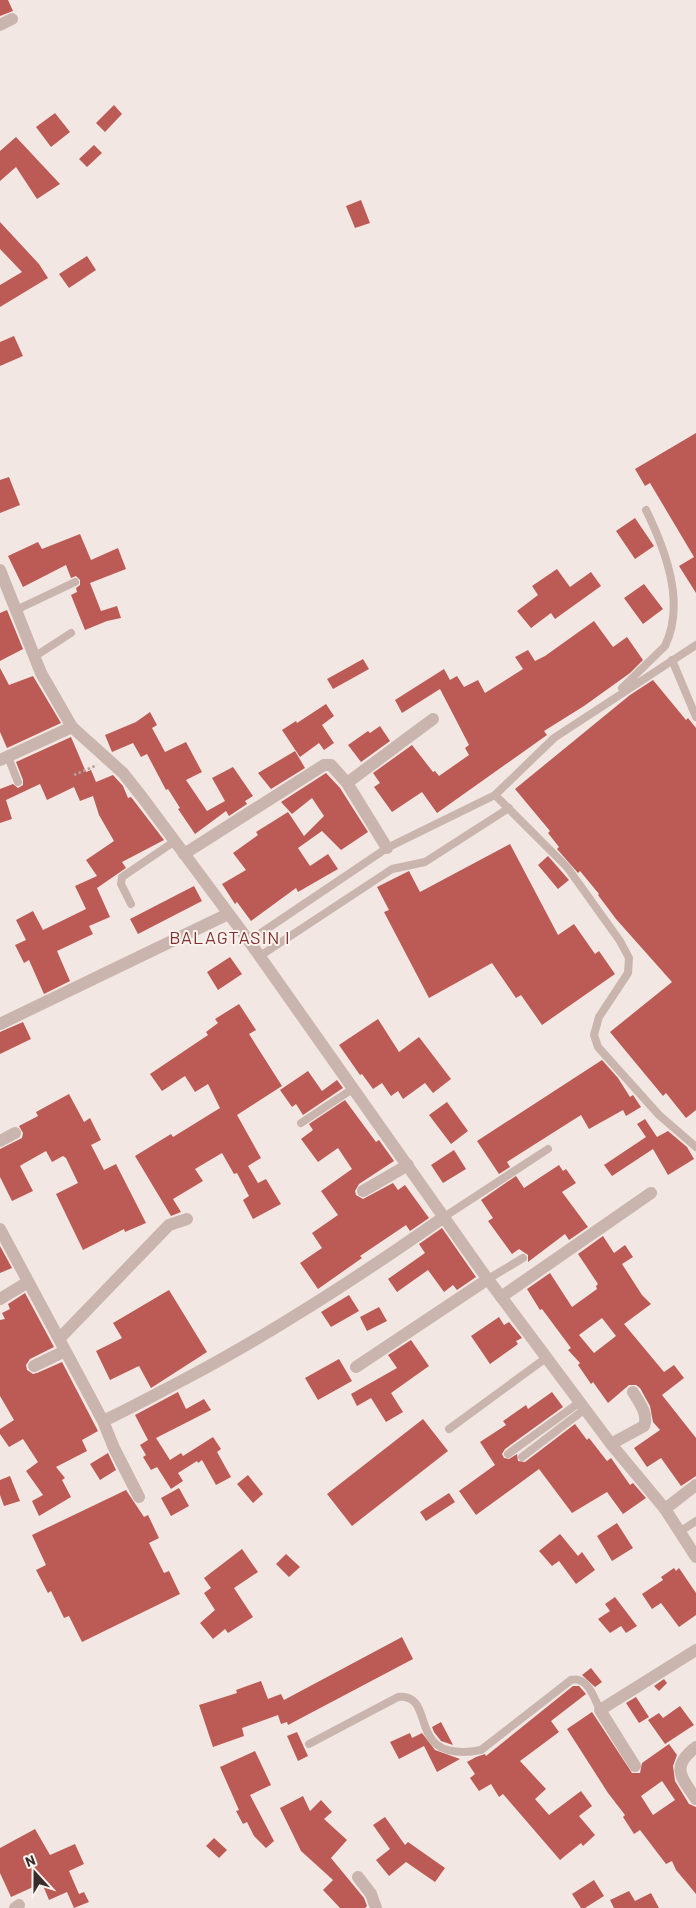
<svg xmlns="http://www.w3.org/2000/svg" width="696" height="1908" font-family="Barlow,sans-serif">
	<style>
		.building { fill: #bc5b56; fill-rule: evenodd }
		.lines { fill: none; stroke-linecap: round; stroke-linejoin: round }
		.path { stroke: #b59f98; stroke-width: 2.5; stroke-dasharray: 2.5 2.5; stroke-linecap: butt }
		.service { stroke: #c9b5ae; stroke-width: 8 }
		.minor { stroke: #c9b5ae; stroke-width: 12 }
		.tertiary { stroke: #c9b5ae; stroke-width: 12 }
		.labels { text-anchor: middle; stroke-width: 4; stroke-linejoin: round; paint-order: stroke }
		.quarter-label { font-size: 18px; letter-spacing: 1px; fill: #812f2c; stroke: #f9f2ee }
	</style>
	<rect width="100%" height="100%" fill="#f2e7e2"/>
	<path class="building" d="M0,0H8L13,11L0,16Z
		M114,105L122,114L105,132L96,123Z
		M55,113L70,132L51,147L36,127Z
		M16,137L60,184L37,199L16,167L0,181V151Z
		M94,145L102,153L87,167L79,159Z
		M361,200L370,223L355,228L346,206Z
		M0,222L39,264L48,278L0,307V285L22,272L0,249Z
		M87,256L96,270L69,288L59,274Z
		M14,336L23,356L0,366V342Z
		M696,433V593L679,566L694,557L650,483L645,486L635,469Z
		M9,477L20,505L0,513V480Z
		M635,518L654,546L635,559L616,531Z
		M80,534L91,560L118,548L126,569L90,583L101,611L117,606L121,618L107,621L85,630L71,595L77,592L76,588L80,585V580L76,576L71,578L66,565L23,587L8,556L38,542L42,549Z
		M557,569L570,587L591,572L601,586L555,619L551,613L531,628L517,611L538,595L532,586Z
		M644,584L663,609L643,624L624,598Z
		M7,610L23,649L0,661V613Z
		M594,621L613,647L627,637L643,660L630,673L584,706L544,731L547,735L437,813L422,792L392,812L374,787L380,783L373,773L412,745L433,772L435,771L439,776L469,755L465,748L469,745L440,689L402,713L395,700L444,669L450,680L457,676L464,687L478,680L485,693L523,669L515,657L528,650L535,661L545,656Z
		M363,659L369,669L333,689L327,679Z
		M0,668L9,685L33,676L61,723L7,748L0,732Z
		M653,680L686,720L688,718L696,728V1110L686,1118L666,1093L663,1096L610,1032L672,982L616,919L598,895L599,894L580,871L578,873L557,849L559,847L548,833L550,831L515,789L630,695Z
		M326,704L334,716L322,725L334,743L324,750L319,743L300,757L282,730L296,721L297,723Z
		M150,712L157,725L152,728L165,752L186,742L202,772L186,780L207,811L225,801L212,778L233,767L253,796L245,801L247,804L229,816L226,811L195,834L178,809L180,808L168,789L166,790L147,754L141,757L133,743L112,752L105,735L136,722Z
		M380,726L390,741L361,762L348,745L368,731L370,733Z
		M71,737L86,772L91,770L96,782L113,775L123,786L128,798L131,797L164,840L122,862L126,868L97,888L110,917L89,926L93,934L57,951L70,981L44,994L29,960L24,963L15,945L26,940L16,920L33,911L43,930L86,909L75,886L97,876L86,860L114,841L99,815L93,796L80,801L74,787L47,800L40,784L6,800L12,819L0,823V789L13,784L18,788L23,785V780L16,762Z
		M295,751L305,768L271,789L258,773Z
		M326,773L340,788L368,832L341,850L322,831L298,848L310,866L328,854L338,869L298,892L296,888L251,921L237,902L235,904L222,884L246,870L233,853L258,835L256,832L288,812L304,836L324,816L312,798L292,814L281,802Z
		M510,844L558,935L574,924L595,954L599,951L615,974L542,1025L521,995L516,998L492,963L429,998L384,912L389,910L377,887L409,871L420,892Z
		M548,856L569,880L558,889L538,865Z
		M194,886L202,901L138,934L130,919Z
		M230,957L242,974L218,990L207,972Z
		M239,1004L256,1030L249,1034L282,1086L237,1115L261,1158L248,1166L258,1183L266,1179L281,1204L253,1219L243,1200L249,1196L237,1173L234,1174L222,1153L195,1169L203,1181L173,1199L181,1212L171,1216L135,1156L171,1134L173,1137L220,1108L208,1084L195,1092L185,1076L162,1091L150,1074L208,1035L206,1032L218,1023L215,1019Z
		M378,1019L399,1052L419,1037L451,1079L433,1093L425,1083L403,1099L398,1091L391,1096L382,1083L373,1089L362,1074L360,1075L339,1045Z
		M23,1022L31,1039L0,1054V1032Z
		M602,1060L618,1078L630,1097L633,1095L641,1107L626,1116L623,1110L589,1129L581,1115L507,1162L510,1167L499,1174L477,1141Z
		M308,1071L322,1091L337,1080L343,1088L303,1115L296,1104L292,1107L280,1090Z
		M69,1094L84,1122L90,1118L101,1140L91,1145L104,1170L116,1164L146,1223L125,1232L124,1229L83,1250L56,1194L78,1183L66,1158L63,1156L52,1162L46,1151L23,1164L20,1166L33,1191L12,1201L0,1177V1149L22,1138L23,1133L19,1126L38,1116L36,1112Z
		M345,1100L376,1142L379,1140L394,1161L359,1184L355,1191L356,1195L363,1199L393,1183L398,1190L405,1185L429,1218L410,1231L406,1225L360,1256L362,1258L318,1289L300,1263L322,1248L312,1233L338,1215L321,1191L352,1169L338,1148L318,1162L301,1139L313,1130L309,1124Z
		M447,1102L468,1131L451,1144L429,1115Z
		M645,1119L657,1137L668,1131L687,1147L694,1159L668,1175L653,1149L612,1176L604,1165L646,1137L637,1124Z
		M454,1150L466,1169L443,1183L431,1165Z
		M559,1165L563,1171L566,1169L576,1183L562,1192L588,1227L569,1240L565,1234L528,1262V1255L519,1249L512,1254L488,1221L493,1218L481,1200L516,1176L524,1188Z
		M442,1228L476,1277L457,1290L453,1285L444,1292L428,1270L397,1292L388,1279L425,1253L419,1244Z
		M603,1236L614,1253L625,1245L633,1257L622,1264L642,1295L651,1304L624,1324L664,1372L674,1365L684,1378L662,1395L696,1438V1476L681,1486L661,1458L647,1467L634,1448L660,1430L653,1422L650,1406L640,1388L636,1385H629L608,1403L593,1382L591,1384L578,1365L580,1363L568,1350L571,1348L542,1309L540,1310L527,1289L550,1273L572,1307L597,1289L596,1286L598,1284L578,1254ZM602,1318L616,1336L594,1353L579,1335Z
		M0,1246L12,1268L0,1273Z
		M169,1290L207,1352L151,1388L139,1366L110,1380L96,1351L122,1338L113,1323Z
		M25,1293L54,1347L30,1359L26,1365L27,1370L33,1374L37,1373L62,1362L98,1431L82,1440L87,1451L56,1467L65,1478L62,1480L71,1497L39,1516L32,1501L43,1495L26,1471L38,1462L23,1439L9,1447L0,1434V1429L14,1420L0,1396V1320L5,1319L2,1313L10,1309L8,1304Z
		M349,1295L359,1311L331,1327L321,1312Z
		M379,1307L387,1321L367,1331L360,1317Z
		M499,1317L504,1325L509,1322L522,1338L516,1341L518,1344L490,1364L471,1336Z
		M411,1340L429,1366L391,1393L403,1412L386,1422L371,1398L357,1406L351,1394L397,1368L388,1355Z
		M339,1359L352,1381L318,1400L305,1378Z
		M178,1392L186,1409L204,1399L211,1410L156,1438L170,1460L181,1453L183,1456L213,1437L221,1449L217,1452L231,1477L216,1485L202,1460L198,1463L197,1461L178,1473L183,1481L171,1489L157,1467L151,1470L143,1457L146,1455L140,1445L148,1440L135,1415Z
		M552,1392L563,1407L505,1449L502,1454L504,1458L509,1459L517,1454L518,1461L525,1462L575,1424L587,1440L589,1438L607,1461L611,1458L630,1485L633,1483L646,1498L623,1514L607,1492L572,1513L539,1469L476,1515L459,1491L495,1465L480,1442L506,1425L503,1421L526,1405L528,1409Z
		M423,1419L448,1451L352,1526L327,1494Z
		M108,1453L116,1470L100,1480L90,1464Z
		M248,1475L263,1494L253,1503L237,1484Z
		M10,1476L20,1501L4,1506L0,1495V1480Z
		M179,1488L189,1506L171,1516L161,1498Z
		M126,1490L144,1517L148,1515L159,1538L149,1543L164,1573L169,1571L180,1594L82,1642L69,1616L64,1618L51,1591L48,1593L36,1570L46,1565L32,1535Z
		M449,1493L455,1502L426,1521L420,1512Z
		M617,1523L633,1548L612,1561L597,1536Z
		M560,1534L578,1556L582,1552L595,1570L576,1584L559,1561L552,1566L539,1551Z
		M242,1549L258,1572L234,1588L253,1617L228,1633L225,1629L213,1639L200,1623L215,1610L204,1593L211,1588L204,1578Z
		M286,1554L300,1567L289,1577L276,1564Z
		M674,1568L676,1571L679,1568L696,1593V1615L679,1627L661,1603L652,1609L642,1594L663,1580L661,1577Z
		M615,1597L637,1626L626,1633L621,1626L610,1633L598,1619L610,1611L605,1604Z
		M402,1637L413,1659L288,1725L287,1722L281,1724L278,1715L242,1728L244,1736L213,1747L199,1705L237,1693L236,1690L261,1681L268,1699L281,1694L284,1700Z
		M591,1668L602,1682L595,1687L582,1675Z
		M664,1679L667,1683L659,1691L654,1686Z
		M573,1686H579L586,1694L551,1721L559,1732L520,1761L546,1789L535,1799L549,1815L581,1791L592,1806L579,1816L595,1835L583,1846L581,1843L560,1860L503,1794L499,1797L491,1784L479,1791L470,1778L475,1774L467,1762L476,1757L485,1754L486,1756Z
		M636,1697L649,1717L639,1723L626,1703Z
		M680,1706L694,1725L665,1744L648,1720L659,1713L663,1718Z
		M592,1712L632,1773H640L642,1763L669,1744L677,1755L673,1766L675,1781L689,1804L696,1807V1894L676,1870L672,1861L666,1864L640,1830L634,1834L623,1817L625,1815L608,1793L567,1729ZM662,1781L675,1800L653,1815L641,1796Z
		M441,1722L451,1741L453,1745L441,1741L434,1732L432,1727Z
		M297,1732L308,1756L298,1761L287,1736Z
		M410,1733L412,1738L422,1733L435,1750L460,1759L437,1772L424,1746L399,1759L390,1742Z
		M255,1751L271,1785L250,1795L274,1841L266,1848L254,1836L247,1822L243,1824L236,1811L239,1810L220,1767Z
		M303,1796L310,1811L321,1800L332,1812L324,1819L347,1840L331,1858L364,1898L367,1906L365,1908H340L323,1890L333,1880L301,1851L280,1808Z
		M385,1817L405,1845L408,1842L445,1868L435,1882L406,1862L389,1876L376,1860L390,1849L373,1825Z
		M35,1829L50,1855L75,1844L84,1864L69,1871L79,1894L84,1892L89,1902L74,1908L67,1892L49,1900L42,1883L11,1897L0,1873V1848Z
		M214,1838L227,1850L219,1858L206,1846Z
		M594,1880L604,1896L585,1908H581L572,1894Z
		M629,1891L635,1901L651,1893L659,1908H614L610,1900Z"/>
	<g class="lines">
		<path class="path" d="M74,775L97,765"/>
		<path class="service" d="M16,610L75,582
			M34,657L71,633
			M672,660L696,717
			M622,688L665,646C686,603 665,549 646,510
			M8,757L18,782
			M495,795L567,867L620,941L629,958L628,973L599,1017L594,1035L598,1047L659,1115L696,1147
			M131,904L121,884L122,877L175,841
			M249,941L387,848L495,795L554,738L696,645
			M260,956L392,869L425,862L509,808
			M301,1123L354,1088
			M444,1217L548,1149
			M488,1279L523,1258
			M449,1429L546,1358
			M508,1454L580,1402
			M522,1457L585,1409
			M681,1531L696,1521
			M309,1744L398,1697C425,1694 419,1726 433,1741C444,1754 466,1753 481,1750L571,1680C588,1676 594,1698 600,1710"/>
		<path class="minor" d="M0,25L12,19
			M0,760L72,727
			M387,848L347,783L433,719
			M184,854L324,765H331L347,783
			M0,1024L228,914
			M0,1141L15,1133
			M363,1191L408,1165
			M0,1229L103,1421C131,1408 158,1393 185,1379C276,1331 360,1276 444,1217
			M501,1297L651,1193
			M0,1299L28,1282
			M59,1339L169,1225L187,1219
			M34,1366L65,1351
			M356,1367L488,1279
			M103,1421L114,1448L139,1497
			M611,1444L644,1426C649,1415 639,1402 633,1392
			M665,1509L696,1485
			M696,1747C670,1767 681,1777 696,1799
			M635,1766L600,1710L696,1650
			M358,1877L371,1894L376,1908
			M15,1908L19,1905"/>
		<path class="tertiary" d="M0,570L41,673L72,727L123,773L142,797L249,941L481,1270L611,1444L665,1509L696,1557"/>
	</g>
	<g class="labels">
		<g class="quarter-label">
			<text x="230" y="944">BALAGTASIN I</text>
		</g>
	</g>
	<g transform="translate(35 1873) rotate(339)" stroke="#f9f2ee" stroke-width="4" paint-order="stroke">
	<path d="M0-4L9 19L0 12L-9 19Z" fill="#392d2c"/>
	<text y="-8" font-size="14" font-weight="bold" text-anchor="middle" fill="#392d2c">N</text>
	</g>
</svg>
